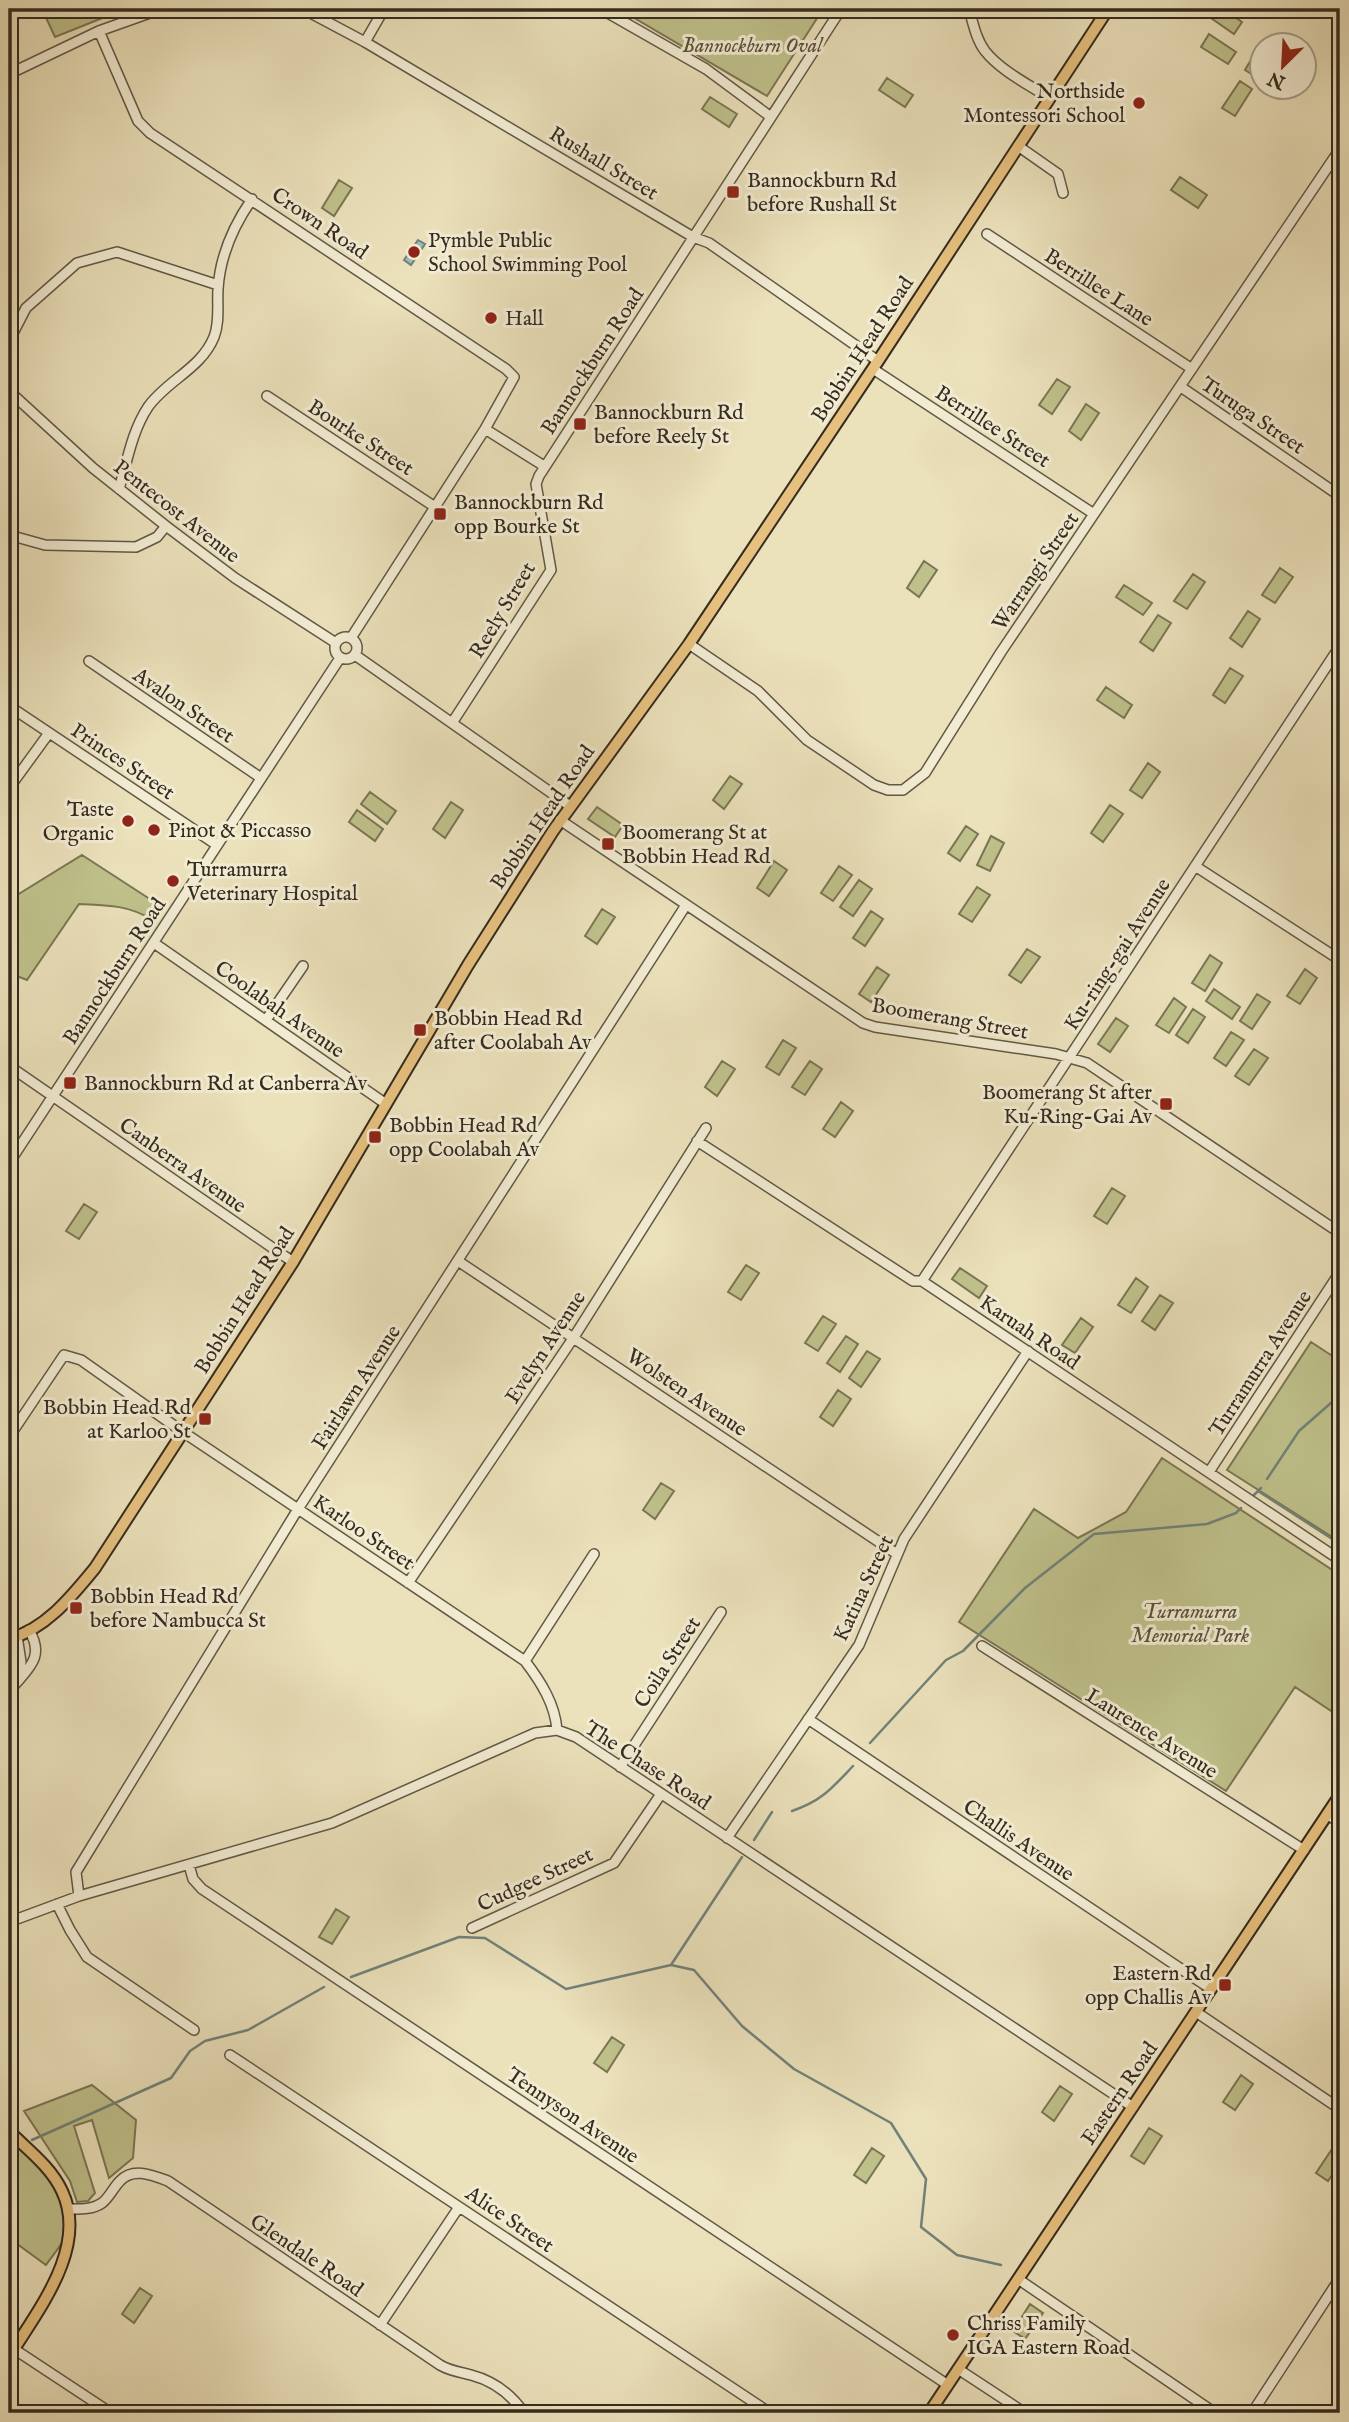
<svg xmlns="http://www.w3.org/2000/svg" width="1349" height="2422" font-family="'IM FELL English',serif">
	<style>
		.green { fill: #bfc18b; stroke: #7a7655; stroke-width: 2 }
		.water { fill: #99bcb6; stroke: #71827a; stroke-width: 2 }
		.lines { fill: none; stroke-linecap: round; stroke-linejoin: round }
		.stream { stroke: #71827a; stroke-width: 2.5 }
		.minor-casing { stroke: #625846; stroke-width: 12 }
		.major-casing { stroke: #352b1f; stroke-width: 14 }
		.minor { stroke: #f2ecd3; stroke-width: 9 }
		.major { stroke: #e6c07e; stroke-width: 10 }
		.poi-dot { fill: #8f2418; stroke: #f2ecd3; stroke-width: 2.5 }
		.labels { text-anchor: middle; stroke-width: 6; stroke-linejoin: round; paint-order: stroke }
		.park-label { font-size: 21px; font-style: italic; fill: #58503a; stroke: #f2ecd3 }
		.poi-label { font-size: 21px; fill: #352b1f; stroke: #f2ecd3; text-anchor: start }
		.street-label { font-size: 21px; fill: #352b1f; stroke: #f2ecd3 }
	</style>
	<rect width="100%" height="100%" fill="#ebe1bb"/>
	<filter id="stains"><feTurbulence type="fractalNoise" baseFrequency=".00286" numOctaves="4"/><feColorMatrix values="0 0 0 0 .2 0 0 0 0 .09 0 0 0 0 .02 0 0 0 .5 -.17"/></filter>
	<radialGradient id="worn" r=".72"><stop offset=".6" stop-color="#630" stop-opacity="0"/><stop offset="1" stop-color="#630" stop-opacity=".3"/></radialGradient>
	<path class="green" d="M42,9H125L55,37Z
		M619,9H823L767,96Z
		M1213,9H1223L1242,22L1234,34L1208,16Z
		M1209,34L1236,52L1228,64L1201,47Z
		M1262,41L1270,45L1262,46L1261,72L1258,78L1245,70Z
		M887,78L913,95L905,107L879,90Z
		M1240,81L1252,89L1235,116L1222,108Z
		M710,97L737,114L729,127L702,109Z
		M1180,177L1207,195L1198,208L1171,190Z
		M339,180L352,188L334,216L322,208Z
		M1057,379L1070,387L1052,414L1039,405Z
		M1086,404L1099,413L1081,440L1069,431Z
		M924,561L937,570L919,597L907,588Z
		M1280,568L1293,577L1275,603L1262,595Z
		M1193,574L1205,582L1187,609L1174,601Z
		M1124,585L1152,603L1143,615L1116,597Z
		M1248,611L1260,619L1242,647L1230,638Z
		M1158,615L1171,623L1153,651L1140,642Z
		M1230,668L1243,676L1225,703L1213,695Z
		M1106,687L1132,705L1124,718L1097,700Z
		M1148,763L1160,772L1142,798L1130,790Z
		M730,776L742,784L724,809L713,800Z
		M370,792L396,811L387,824L361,804Z
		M451,802L463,810L445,838L433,829Z
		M1110,805L1123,814L1103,842L1091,833Z
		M597,807L623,825L615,837L588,819Z
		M357,810L383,829L375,841L349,822Z
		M966,826L978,834L960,861L948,853Z
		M991,836L1004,843L990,871L977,865Z
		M82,855L159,905V909L152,920C130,905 105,905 79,904L27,980L9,973V900Z
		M774,861L787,870L769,896L757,888Z
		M839,866L852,875L833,901L821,893Z
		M859,880L872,889L853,916L840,907Z
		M977,887L990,895L972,922L959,914Z
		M602,909L615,917L597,944L585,936Z
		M871,911L883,919L865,946L853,938Z
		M1027,949L1040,957L1021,983L1009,975Z
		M1210,955L1222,963L1205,991L1192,983Z
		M877,967L889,975L871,1002L859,994Z
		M1305,969L1317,978L1300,1004L1287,996Z
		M1214,989L1240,1007L1232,1019L1206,1001Z
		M1257,994L1270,1002L1252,1029L1240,1021Z
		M1174,998L1186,1007L1169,1033L1156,1025Z
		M1193,1009L1205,1017L1188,1043L1176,1035Z
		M1116,1018L1128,1026L1110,1052L1098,1044Z
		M1231,1032L1244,1040L1226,1066L1214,1058Z
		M783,1040L796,1048L779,1075L766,1067Z
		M1254,1049L1268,1058L1249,1085L1235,1076Z
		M722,1061L735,1069L717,1096L705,1087Z
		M810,1061L822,1069L805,1095L792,1087Z
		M841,1102L853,1111L835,1137L823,1129Z
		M1112,1188L1125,1196L1107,1224L1094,1216Z
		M84,1204L97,1212L79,1239L66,1231Z
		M746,1265L759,1273L741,1300L728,1292Z
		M960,1268L987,1286L979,1298L952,1279Z
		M1136,1278L1148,1287L1131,1313L1118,1305Z
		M1160,1295L1173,1303L1155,1330L1142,1321Z
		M823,1316L836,1324L818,1351L805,1343Z
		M1081,1318L1093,1327L1075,1353L1062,1345Z
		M846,1336L858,1344L840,1372L827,1363Z
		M1311,1342L1340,1361V1542L1227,1470Z
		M867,1351L880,1359L861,1387L849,1378Z
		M838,1390L851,1399L833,1426L820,1417Z
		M1162,1458L1340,1575V1717L1295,1687L1226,1791L959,1622L1034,1509L1078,1538L1126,1512Z
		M661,1483L674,1491L655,1519L643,1510Z
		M336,1909L349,1917L332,1944L319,1937Z
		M612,2037L624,2045L607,2072L594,2063Z
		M1241,2075L1253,2084L1235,2110L1223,2102Z
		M92,2085L136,2120L133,2158L109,2178L92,2120L74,2126L95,2193L88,2201L77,2202L70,2181L24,2111Z
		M1060,2086L1072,2094L1054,2121L1042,2112Z
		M1149,2128L1162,2136L1144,2164L1131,2156Z
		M9,2138C34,2162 77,2199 64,2238C61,2247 51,2257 46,2265L9,2238Z
		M1334,2146L1340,2151V2163L1328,2181L1316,2173Z
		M872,2148L884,2156L866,2183L854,2175Z
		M140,2288L152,2296L134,2323L122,2314Z
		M1030,2304L1043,2313L1025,2339L1013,2331Z"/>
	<path class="water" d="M418,240L425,244L411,265L404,260Z"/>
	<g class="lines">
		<path class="stream" d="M1267,1479L1299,1431L1340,1395
			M1258,1491L1340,1544
			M1253,1496L1261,1488
			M870,1743L946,1660L963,1651L1025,1588L1094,1534L1207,1524L1236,1513L1241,1508
			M792,1811C822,1801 832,1788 853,1766
			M754,1840L772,1812
			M671,1965L742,1857
			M351,1977L459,1937L485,1938L566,1989L671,1965L694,1970L742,2026L794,2069L891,2123L926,2179L921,2227L957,2255L1001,2265
			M32,2140L171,2078L190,2051L205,2041L248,2030L324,1987
			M9,2151H12"/>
		<defs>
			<path id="minor" d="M303,9L365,42L693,237L709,243L878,361
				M601,9L706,69L771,117
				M969,9C973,23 976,39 985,51C1001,71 1028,84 1049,98
				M99,31L138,121L150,133L506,369L514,377L485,429L351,638
				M365,42L384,9
				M9,74L99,31L161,9
				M1018,146L1058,174L1063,193
				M987,234L1192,369
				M9,341L26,308L77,263L117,252L218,285
				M873,369L1094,514
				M1181,387L1340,496
				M9,391L93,468L166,526L235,578L336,643
				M267,396L435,507
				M485,429L544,466
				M119,489C127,462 132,431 148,407C167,380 201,369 214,337C220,322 217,305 218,289C220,257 234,225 252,199
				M9,535L45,545L136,547L157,537L166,526
				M335 648a11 11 0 1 1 22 0a11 11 0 1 1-22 0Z
				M689,644L758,691L807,740L874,785L888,790H903L925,773L1001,652L1340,149
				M355,655L570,806
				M89,661L261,778
				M9,706L217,845
				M452,723L551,570L536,484L539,476L841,9
				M9,788L49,733
				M560,820L863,1023L875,1027L1056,1054L1087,1063L1340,1233
				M1195,866L1340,960
				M154,943L386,1104
				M266,1020L303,966
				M9,1066L293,1262
				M697,1141L913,1281H922L1340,1560
				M9,1163L340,658
				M458,1261L897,1554
				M922,1281L1340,646
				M9,1437L64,1355L81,1360L183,1432L525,1661
				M1209,1472L1340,1272
				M408,1583L574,1337L706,1128
				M17,1636L21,1662L19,1678
				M982,1646L1304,1850
				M9,1692C24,1671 47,1660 29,1630
				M808,1719L1211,1989
				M557,1730C555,1704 541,1682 525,1661L594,1554
				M620,1767L721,1612
				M1327,1814L1340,1823
				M727,1838L859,1645L904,1539L1028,1351
				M189,1865L193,1879L202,1889L948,2385
				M79,1896L76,1872L298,1509L686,905
				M57,1904L70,1930L87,1957L194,2030
				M9,1922L79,1896L332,1823L535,1733L557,1730L576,1737L1133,2107
				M472,1928L614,1863L661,1794
				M1196,2012L1340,2109
				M230,2055L770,2413
				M68,2209C79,2209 92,2210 102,2203C109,2198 113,2188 120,2181C133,2167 152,2175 168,2181L440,2365C450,2371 460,2372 471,2375C494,2381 511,2394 524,2413
				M1018,2279L1215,2413
				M380,2325L459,2207
				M14,2349L111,2413
				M958,2369L1025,2413
				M1252,2413L1340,2278"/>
			<path id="major" d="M9,1639C46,1629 72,1596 95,1568L293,1262L468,965L553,831L689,644L878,361L1108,9
				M9,2131C27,2149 51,2167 62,2191C89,2248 37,2311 9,2357
				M929,2413L1340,1795"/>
		</defs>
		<use href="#minor" class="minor-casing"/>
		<use href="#major" class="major-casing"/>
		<use href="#minor" class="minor"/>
		<use href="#major" class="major"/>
	</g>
	<g class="poi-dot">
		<circle cx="1139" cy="103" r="7"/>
		<rect x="726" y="185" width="14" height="14" rx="3.5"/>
		<circle cx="414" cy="252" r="7"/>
		<circle cx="491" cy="318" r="7"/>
		<rect x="573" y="417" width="14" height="14" rx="3.5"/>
		<rect x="433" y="507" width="14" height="14" rx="3.5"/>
		<circle cx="128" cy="821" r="7"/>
		<circle cx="154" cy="830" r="7"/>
		<rect x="601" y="837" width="14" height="14" rx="3.5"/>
		<circle cx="173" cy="881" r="7"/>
		<rect x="413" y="1023" width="14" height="14" rx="3.5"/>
		<rect x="63" y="1076" width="14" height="14" rx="3.5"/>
		<rect x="1159" y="1097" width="14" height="14" rx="3.5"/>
		<rect x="368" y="1130" width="14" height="14" rx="3.5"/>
		<rect x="198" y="1412" width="14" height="14" rx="3.5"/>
		<rect x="69" y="1601" width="14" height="14" rx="3.5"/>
		<rect x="1218" y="1978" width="14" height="14" rx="3.5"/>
		<circle cx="953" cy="2335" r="7"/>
	</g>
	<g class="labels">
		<g class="park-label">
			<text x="752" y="52">Bannockburn Oval</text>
			<text x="1190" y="1618">Turramurra<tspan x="1190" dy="24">Memorial Park</tspan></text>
		</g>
		<g class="poi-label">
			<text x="1125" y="98" text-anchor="end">Northside<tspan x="1125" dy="24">Montessori School</tspan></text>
			<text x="747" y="187">Bannockburn Rd<tspan x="747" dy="24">before Rushall St</tspan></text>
			<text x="428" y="247">Pymble Public<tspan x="428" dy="24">School Swimming Pool</tspan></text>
			<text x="505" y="325">Hall</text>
			<text x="594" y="419">Bannockburn Rd<tspan x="594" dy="24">before Reely St</tspan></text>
			<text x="454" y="509">Bannockburn Rd<tspan x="454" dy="24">opp Bourke St</tspan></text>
			<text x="114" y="816" text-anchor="end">Taste<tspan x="114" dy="24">Organic</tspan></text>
			<text x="168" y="837">Pinot &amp; Piccasso</text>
			<text x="622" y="839">Boomerang St at<tspan x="622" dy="24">Bobbin Head Rd</tspan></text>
			<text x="187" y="876">Turramurra<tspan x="187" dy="24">Veterinary Hospital</tspan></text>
			<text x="434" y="1025">Bobbin Head Rd<tspan x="434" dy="24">after Coolabah Av</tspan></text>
			<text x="84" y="1090">Bannockburn Rd at Canberra Av</text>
			<text x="1152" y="1099" text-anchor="end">Boomerang St after<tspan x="1152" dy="24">Ku-Ring-Gai Av</tspan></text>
			<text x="389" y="1132">Bobbin Head Rd<tspan x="389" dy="24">opp Coolabah Av</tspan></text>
			<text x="191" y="1414" text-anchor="end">Bobbin Head Rd<tspan x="191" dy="24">at Karloo St</tspan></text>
			<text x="90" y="1603">Bobbin Head Rd<tspan x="90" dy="24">before Nambucca St</tspan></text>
			<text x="1211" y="1980" text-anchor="end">Eastern Rd<tspan x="1211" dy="24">opp Challis Av</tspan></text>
			<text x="967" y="2330">Chriss Family<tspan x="967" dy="24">IGA Eastern Road</tspan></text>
		</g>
		<g class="street-label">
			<text transform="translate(604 163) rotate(31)" y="7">Rushall Street</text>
			<text transform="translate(320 223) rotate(34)" y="7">Crown Road</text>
			<text transform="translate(1099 287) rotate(33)" y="7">Berrillee Lane</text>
			<text transform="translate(862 349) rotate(-57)" y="7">Bobbin Head Road</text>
			<text transform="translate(592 361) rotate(-57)" y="7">Bannockburn Road</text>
			<text transform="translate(1253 415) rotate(34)" y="7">Turuga Street</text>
			<text transform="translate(993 426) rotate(33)" y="7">Berrillee Street</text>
			<text transform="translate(361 437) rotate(33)" y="7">Bourke Street</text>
			<text transform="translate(177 511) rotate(38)" y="7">Pentecost Avenue</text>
			<text transform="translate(1035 571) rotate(-56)" y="7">Warrangi Street</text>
			<text transform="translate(502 610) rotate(-59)" y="7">Reely Street</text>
			<text transform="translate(184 705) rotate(34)" y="7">Avalon Street</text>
			<text transform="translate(123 761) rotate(34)" y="7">Princes Street</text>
			<text transform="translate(542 817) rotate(-56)" y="7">Bobbin Head Road</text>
			<text transform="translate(1117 954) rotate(-57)" y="7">Ku-ring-gai Avenue</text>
			<text transform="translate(114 971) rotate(-57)" y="7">Bannockburn Road</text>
			<text transform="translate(280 1009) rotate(35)" y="7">Coolabah Avenue</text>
			<text transform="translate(950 1018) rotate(10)" y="7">Boomerang Street</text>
			<text transform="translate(183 1165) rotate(35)" y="7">Canberra Avenue</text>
			<text transform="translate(244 1300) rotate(-58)" y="7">Bobbin Head Road</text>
			<text transform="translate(1030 1332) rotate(34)" y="7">Karuah Road</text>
			<text transform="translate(545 1347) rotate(-57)" y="7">Evelyn Avenue</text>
			<text transform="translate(1260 1363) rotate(-57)" y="7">Turramurra Avenue</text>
			<text transform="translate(356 1387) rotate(-57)" y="7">Fairlawn Avenue</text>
			<text transform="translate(687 1392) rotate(34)" y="7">Wolsten Avenue</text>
			<text transform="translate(364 1532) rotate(34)" y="7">Karloo Street</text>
			<text transform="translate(863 1588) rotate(-65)" y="7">Katina Street</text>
			<text transform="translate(667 1662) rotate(-57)" y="7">Coila Street</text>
			<text transform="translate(1152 1733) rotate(32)" y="7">Laurence Avenue</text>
			<text transform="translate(648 1765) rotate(33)" y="7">The Chase Road</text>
			<text transform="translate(1019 1840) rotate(34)" y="7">Challis Avenue</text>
			<text transform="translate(535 1879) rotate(-25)" y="7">Cudgee Street</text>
			<text transform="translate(1119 2093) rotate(-56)" y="7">Eastern Road</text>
			<text transform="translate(573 2115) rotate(34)" y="7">Tennyson Avenue</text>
			<text transform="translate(510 2219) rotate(34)" y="7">Alice Street</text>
			<text transform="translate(307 2255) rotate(34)" y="7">Glendale Road</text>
		</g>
	</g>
	<rect width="1349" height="2422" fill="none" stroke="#ebe1bb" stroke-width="35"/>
	<rect x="10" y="10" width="1328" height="2401" fill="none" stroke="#352b1f" stroke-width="3.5"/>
	<rect x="18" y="18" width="1314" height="2387" fill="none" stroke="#352b1f" stroke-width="2"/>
	<g transform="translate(1283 66) rotate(204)"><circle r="33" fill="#f2ecd3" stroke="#a69f8b" stroke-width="2"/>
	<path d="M0-5L12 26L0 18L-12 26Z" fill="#8f2418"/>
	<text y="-10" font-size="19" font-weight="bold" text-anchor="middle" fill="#352b1f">N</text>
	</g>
	<rect width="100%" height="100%" filter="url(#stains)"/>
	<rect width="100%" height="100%" fill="url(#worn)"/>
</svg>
